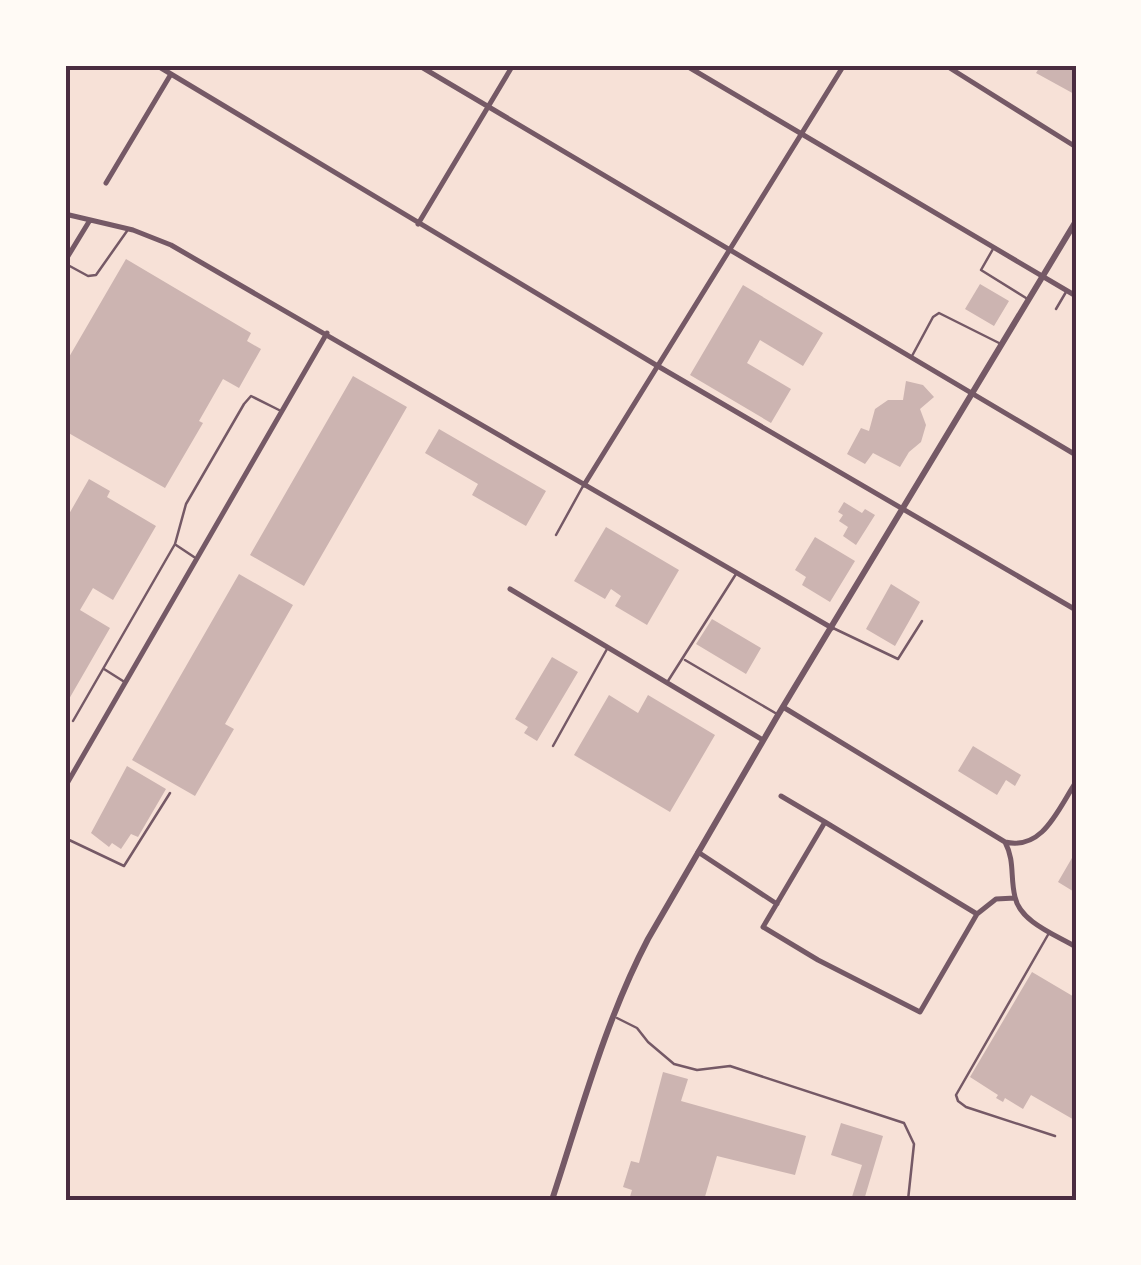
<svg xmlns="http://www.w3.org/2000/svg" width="1141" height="1265" font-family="Commissioner,sans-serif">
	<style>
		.building { fill: #ccb4b1 }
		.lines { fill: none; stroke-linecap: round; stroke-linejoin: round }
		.service { stroke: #755966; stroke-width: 2.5 }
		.minor { stroke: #755966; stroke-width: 5 }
		.tertiary { stroke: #755966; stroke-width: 6 }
		.neatline { fill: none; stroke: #4a2c40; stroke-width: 4 }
	</style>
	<rect width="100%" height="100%" fill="#f7e1d7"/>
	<path class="building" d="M1041,65H1076V95L1036,73Z
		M126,259L251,333L247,341L261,349L239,388L223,379L199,421L203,423L165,488L65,431V364Z
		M980,284L1009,301L994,326L965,309Z
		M743,285L823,333L803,366L760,340L747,363L791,389L771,423L690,375Z
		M353,376L407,407L304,586L250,555Z
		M906,381L923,385L934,397L920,409L926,425L921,442L909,452L900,467L873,453L865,464L847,454L861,428L869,431L875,409L888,400H903Z
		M439,429L546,491L526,526L472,495L478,484L425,453Z
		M89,479L110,491L107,497L156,526L113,600L93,588L80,610L110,628L65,706V521Z
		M844,502L862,513L865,509L875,515L856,545L843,536L848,527L839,521L843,515L838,512Z
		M606,527L679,570L647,625L615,606L621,596L611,589L605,599L574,581Z
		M815,537L855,561L830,602L802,585L806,577L795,570Z
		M239,574L293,605L225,724L234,729L195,796L132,760Z
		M891,584L920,602L895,646L866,629Z
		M712,619L761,648L746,674L696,644Z
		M552,657L578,672L537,741L524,733L528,727L515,719Z
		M609,695L638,713L648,695L715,735L670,812L574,755Z
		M973,746L1021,775L1015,786L1006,780L997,795L958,771Z
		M127,766L166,789L138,837L131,834L121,849L112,843L109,847L91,833Z
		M1076,851V893L1058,882Z
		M1032,972L1076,998V1121L1031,1095L1023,1109L1005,1098L1003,1102L996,1098L998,1095L970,1077Z
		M663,1072L688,1079L681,1101L806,1136L795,1175L717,1156L704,1200H629L632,1190L623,1187L631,1161L639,1163Z
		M841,1123L883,1136L864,1200H851L862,1165L831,1155Z"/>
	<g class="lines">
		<path class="service" d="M993,249L981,270L1026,298
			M66,264L88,276L96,275L127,231
			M1056,309L1066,292
			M912,356L933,317L939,313L1001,344
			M556,535L583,486
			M176,545L194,557
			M833,628L898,659L922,621
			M685,660L777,714
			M104,669L123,681
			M668,681L736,574
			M73,721L175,544L186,504L244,404L251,396L279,410
			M553,746L607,649
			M65,838L124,866L170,793
			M65,878V879
			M1049,933L956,1095L958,1101L966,1107L1055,1136
			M617,1018L637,1028L648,1042L674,1064L697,1070L730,1066L904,1123L914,1144L908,1200"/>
		<path class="minor" d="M156,65L656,365L1076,610
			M418,65L1076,455
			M685,65L1076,296
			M945,65L1076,147
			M106,183L171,74
			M65,214L133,230L171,245L832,628
			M418,224L513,65
			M65,261L90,220
			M584,485L844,65
			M510,589L763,740
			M783,707L1005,842C1015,861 1010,877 1015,897C1020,922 1056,935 1076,947
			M65,787L327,333
			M781,796L825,822
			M1005,842C1043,851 1058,809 1076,782
			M698,852L777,904
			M977,914L825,822L763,927L818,960L920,1012L977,914L996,899L1015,898"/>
		<path class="tertiary" d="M552,1200C581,1112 605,1021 648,939L778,715L1076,221"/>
	</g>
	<rect width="1141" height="1265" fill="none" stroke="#fffaf5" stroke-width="135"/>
	<rect x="68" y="68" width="1006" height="1130" class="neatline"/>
</svg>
